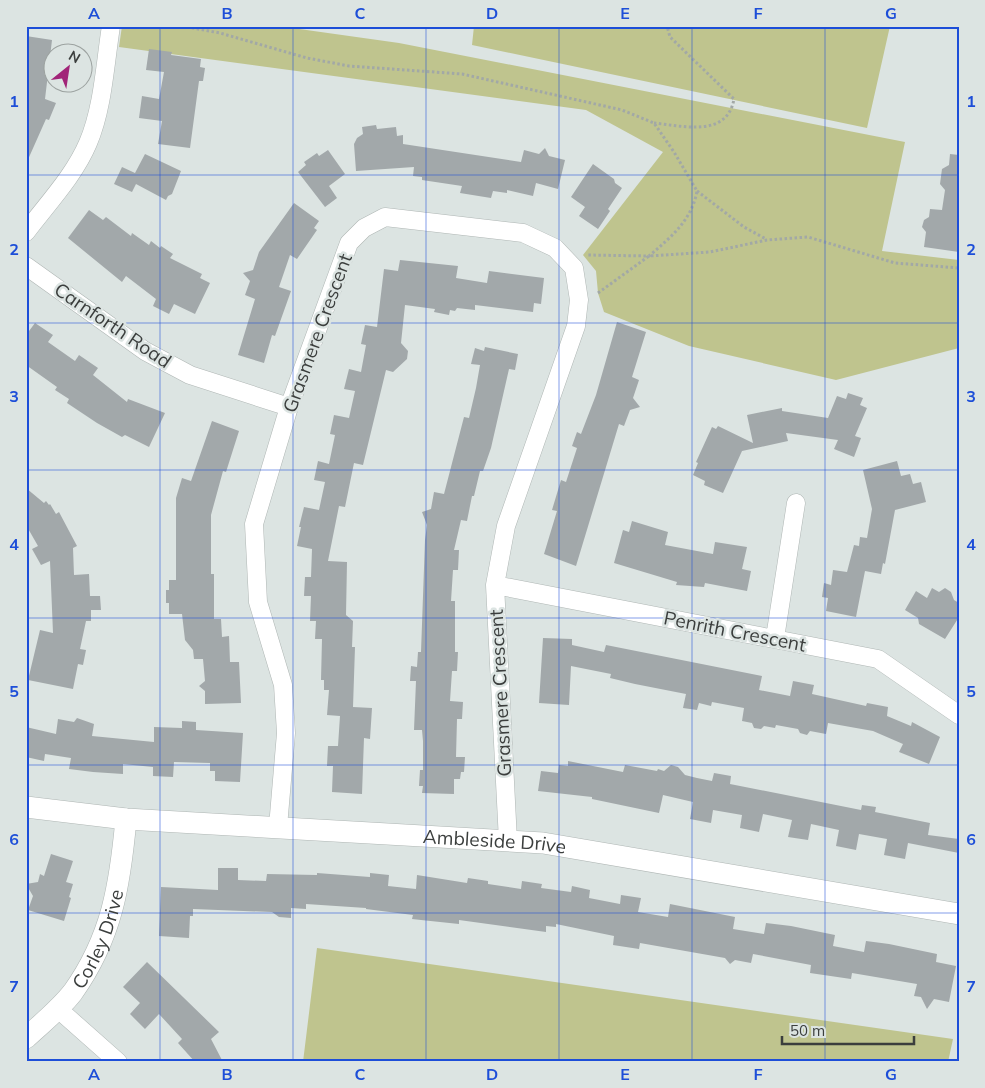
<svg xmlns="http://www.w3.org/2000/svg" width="985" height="1088" font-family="Mulish,sans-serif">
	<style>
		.green { fill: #bfc48e }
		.building { fill: #a2a8aa }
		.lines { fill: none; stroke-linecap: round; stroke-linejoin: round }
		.minor-casing { stroke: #afb6b4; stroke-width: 19 }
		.tertiary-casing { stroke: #afb6b4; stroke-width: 22 }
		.path { stroke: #a2a8a6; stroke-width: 3; stroke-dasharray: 2.5 2.5; stroke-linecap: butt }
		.minor { stroke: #fff; stroke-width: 18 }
		.tertiary { stroke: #fff; stroke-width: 21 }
		.grid { fill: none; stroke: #1d4ed8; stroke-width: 1; stroke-opacity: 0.55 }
		.labels { text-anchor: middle; stroke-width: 5; stroke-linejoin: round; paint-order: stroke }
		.street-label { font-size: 19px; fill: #3b3e3d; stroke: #dce4e2 }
		.neatline { fill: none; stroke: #1d4ed8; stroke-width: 2 }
		.grid-label { font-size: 16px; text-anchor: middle; font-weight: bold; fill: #1d4ed8 }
	</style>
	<rect width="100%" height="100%" fill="#dce4e2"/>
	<path class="green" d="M122,26H278L399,43L905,142L882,251L959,260V348L836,380L689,346L604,312L598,293L596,271L583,255L663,152L586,110L119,47Z
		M474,26H890L867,128L472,45Z
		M317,948L953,1039L948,1062H303Z"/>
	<path class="building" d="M26,36L52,40L45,99L56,103L49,120L46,119L26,164Z
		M149,49L172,52L171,55L201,59L200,67L205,68L203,81H199L190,148L158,144L162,121L139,118L142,96L159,99L164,72L146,70Z
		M376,125L377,129L396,127L397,136L403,135V144L521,162L524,150L539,154L545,148L549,156L565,160L558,189L536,183L533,196L507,190V193L493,191L491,198L460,193L462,186L422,180V177L413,176L414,167L356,171L354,144L357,138L363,134L362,127Z
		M328,150L345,174L329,186L337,198L325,207L298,172L306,165L304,162L317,153L319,156Z
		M145,154L181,171L172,194L168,196L166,200L136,184L132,192L114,184L122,167L135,173Z
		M950,154L959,155V252L924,247L926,232L922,227L924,220L929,217L930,209L942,210L945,190L940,184L942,169L949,165Z
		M593,164L614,179L615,183L622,188L608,209L610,211L598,229L579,216L585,207L571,197Z
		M294,203L319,221L314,228L317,230L297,259L290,255L279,287L291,291L275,336L272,335L264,363L238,355L255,299L245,295L250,281L243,273L253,270L259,252Z
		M89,210L103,220L106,217L131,236L132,233L149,245L151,241L160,248L161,246L173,254L170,258L202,274L200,278L210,283L195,314L174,304L169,314L153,306L156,299L126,276L122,282L68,238Z
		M400,260L458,266L456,278L487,283L489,271L544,278L541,304L534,303L533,312L475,305V310L457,308L455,311L450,310L449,315L434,312L435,309L405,305L401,343L408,351L407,359L393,372L386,370L363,465L354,463L345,507L339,506L328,561L347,562L346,615L353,621L352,647H355L353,707L372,708L370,739L364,738L362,794L332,792L333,766H327L328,746H338L340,716L327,715L329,690H324V680H321L322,639H315L316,621H310L311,596H304L305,577H311L312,549L297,546L301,527H299L304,507L319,510L325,482L314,480L318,461L329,464L335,435L330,434L334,415L349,418L355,391L344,389L349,369L361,372L366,345L361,344L365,325L377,327L384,269L398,271Z
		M617,322L646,332L632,377L639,380L633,398L640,407L630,410L624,426L619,424L576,566L544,554L557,511L552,510L561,480L566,482L577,448L572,446L577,432L581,434L596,395Z
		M35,323L53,335L48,342L75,361L79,355L98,368L93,375L127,402L128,399L165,413L149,447L125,435L122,437L97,423L67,403L69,399L55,390L57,387L26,365V335Z
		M485,347L518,354L515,370L509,369L491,448L483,471H480L474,496H472L467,521L461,520L454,550H459L458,570H453L451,601H455V652H458L457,671H452L450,701L463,702L462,719H457L456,757H465L464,772H461L460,779H454V794L422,793L423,786H419L420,770H423V741L422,730H414L416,681H410L411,666L417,667L418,652H421L425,540L427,525L422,512L431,509L434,492L444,494L464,417L469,418L476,388L480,365L471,364L475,348L484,351Z
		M848,393L863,398L860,405L867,408L855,436L861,438L854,457L834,449L838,440L786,433L788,441L742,451L723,493L704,485L705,481L693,475L698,463L696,462L712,427L716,429L718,426L753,443L747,415L782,408V411L828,418L837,396L846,399Z
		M212,421L239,431L226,472L223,471L211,515V574H214V619H221L222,637L229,636L230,662H239L241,703L205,704V691L199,686L205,681L203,659H194L193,650L185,640L182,614H169V603H166V590H169V580H176V498L182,478L191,481Z
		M897,461L901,476L910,474L913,484L921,482L926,502L895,510L885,564L883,563L881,574L865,571L856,617L826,611L828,598L822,597L824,583L831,585L833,570L847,572L854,545L859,546L860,537L867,538L872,509L863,470Z
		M26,488L44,503L46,501L49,505L50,504L56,514L59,512L77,546L73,548L74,575L89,574L90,596H100L101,610H91V621H86L80,649L86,650L83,665L78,664L73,689L28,680L40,630L53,633L50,561L41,565L32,549L38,546L26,525Z
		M632,521L668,532L665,545L713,554L715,542L747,547L742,569L751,571L747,591L705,583L704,587L676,585L677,582L614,563L623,530L629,532Z
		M932,588L939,592L945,588L951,592L954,600L959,603V617L945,639L919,624L918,618L905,610L916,591L927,598Z
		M543,638L572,639V645L604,652L606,645L762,676L759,690L790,696L793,681L814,685L812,694L866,706L867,703L888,707L887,716L911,726L912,722L940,737L929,764L899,752L903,744L873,731L828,723L826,734L810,731L807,735L800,733L798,729L776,725L775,728L764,726L761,729L754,728L752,723L742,721L744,708L712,702L711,706L699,703L697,710L683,708L686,694L635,684L610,678L611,674L571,666L569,705L539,703Z
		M77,718L94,724L92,736L154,742V727L182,728V721L196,722V730L243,733L240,782L215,781V771H210V763L174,762L173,777L153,776V767L123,764V774L93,772L69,769L71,758L45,754L44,761L26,757V727L56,734L58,719L74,722Z
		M568,761L623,772L625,765L657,771L658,769L664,771L671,765L678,767L685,775L697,778L712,781L714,773L731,776L730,784L861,810L862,805L876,807L875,812L930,823L928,835L959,839V853L908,843L905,859L884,855L887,839L859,834L856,850L836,846L839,830L811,824L808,840L788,837L792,820L763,814L759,832L740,828L742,815L713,810L711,823L690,819L693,802L663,795L659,813L592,799V797L538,791L541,771L558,773L559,765L568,766Z
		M51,854L73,861L66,882L73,884L69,897L71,898L64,921L28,910L33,896L26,884L38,882L40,874L44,876Z
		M218,868H238V880L266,881L267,874L317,875V873L370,877V873L389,875L388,886L416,889L417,875L467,883L468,878L488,881V884L521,889L522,881L542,884L541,888L571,892L572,886L590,890L589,898L620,904L621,895L641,898L638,912L668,917L670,904L735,917L733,929L764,934L766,923L791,926L835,935L833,946L864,952L866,941L889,944L937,954L936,962L956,966L949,1002L934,999L927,1009L921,997L914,996L917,984L852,973L851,979L810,973L811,965L753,954L751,963L735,960L730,964L725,958L640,943L639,949L613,945L614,936L556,924V927L546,926V932L459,920V924L421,920L412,919L413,915L366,909V908L306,904V909L291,908V918L279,917L272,912L193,909V916H190L189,938L159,936L161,887L218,890Z
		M147,962L219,1032L211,1039L223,1062H195L178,1043L182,1039L159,1014L145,1029L130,1014L140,1003L123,987Z"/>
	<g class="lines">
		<defs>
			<path id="minor" d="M26,232C47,204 74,176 88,143C103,108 105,64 111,26
				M26,266L145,351L190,375L289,407
				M495,585L878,659L959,715
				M775,638L796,503
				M278,827L286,733L283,685L258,602L254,524L289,407L349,243L364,228L385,217L523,233L555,248L574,268L579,300L576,326L506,526L495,585L508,841
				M57,1008L118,1062"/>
			<g id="tertiary">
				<path id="s1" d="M26,807L126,819L543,843L959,914"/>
				<path id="s2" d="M26,1038C41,1024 60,1009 73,992C112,937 120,885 126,819"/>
			</g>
		</defs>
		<use href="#minor" class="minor-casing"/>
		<use href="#tertiary" class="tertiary-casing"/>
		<path class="path" d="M182,26L220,33L307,58L349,66L462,74L622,110L654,123L674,152L697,191C692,220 671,237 649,256L586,255
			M654,123C683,126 727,138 734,99L670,37L667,26
			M697,191L744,227L766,239
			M598,293L649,256L710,252L767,240L808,237L895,263L959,268"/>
		<use href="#minor" class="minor"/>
		<use href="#tertiary" class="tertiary"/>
	</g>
	<path class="grid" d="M160,26V1062M293,26V1062M426,26V1062M559,26V1062M692,26V1062M825,26V1062M26,175H959M26,323H959M26,470H959M26,618H959M26,765H959M26,913H959"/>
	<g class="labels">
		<g class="street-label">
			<text transform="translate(113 325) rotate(34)" y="7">Carnforth Road</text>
			<text transform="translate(317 333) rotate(-70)" y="7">Grasmere Crescent</text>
			<text transform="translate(735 631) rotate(11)" y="7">Penrith Crescent</text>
			<text transform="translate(500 693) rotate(-93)" y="7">Grasmere Crescent</text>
			<text dy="7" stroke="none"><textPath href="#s1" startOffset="470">Ambleside Drive</textPath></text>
			<text dy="7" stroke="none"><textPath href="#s2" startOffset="125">Corley Drive</textPath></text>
		</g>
	</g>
	<rect width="985" height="1088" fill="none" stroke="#dce4e2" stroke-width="55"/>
	<g transform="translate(68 68) rotate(30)"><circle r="24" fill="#dce4e2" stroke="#9ca2a0"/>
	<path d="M0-4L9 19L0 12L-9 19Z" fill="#a12478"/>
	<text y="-8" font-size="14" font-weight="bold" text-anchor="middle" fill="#3b3e3d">N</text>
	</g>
	<path d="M782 1036v8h132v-8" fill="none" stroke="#3b3e3d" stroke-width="2.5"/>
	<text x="790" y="1036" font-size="15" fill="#3b3e3d" stroke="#dce4e2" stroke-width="4" paint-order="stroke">50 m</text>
	<rect x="28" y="28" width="930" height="1032" class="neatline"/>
	<g class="grid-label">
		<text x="94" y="19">A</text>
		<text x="227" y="19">B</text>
		<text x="360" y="19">C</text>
		<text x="492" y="19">D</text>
		<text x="625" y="19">E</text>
		<text x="758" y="19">F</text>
		<text x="891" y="19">G</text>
		<text x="14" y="107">1</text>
		<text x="971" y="107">1</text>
		<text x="14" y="255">2</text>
		<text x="971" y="255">2</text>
		<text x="14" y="402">3</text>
		<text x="971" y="402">3</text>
		<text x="14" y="550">4</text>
		<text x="971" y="550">4</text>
		<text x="14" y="697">5</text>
		<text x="971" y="697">5</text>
		<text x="14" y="845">6</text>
		<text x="971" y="845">6</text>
		<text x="14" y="992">7</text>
		<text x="971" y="992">7</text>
		<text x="94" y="1080">A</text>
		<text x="227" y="1080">B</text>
		<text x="360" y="1080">C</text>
		<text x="492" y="1080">D</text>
		<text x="625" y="1080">E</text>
		<text x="758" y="1080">F</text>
		<text x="891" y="1080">G</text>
	</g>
</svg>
